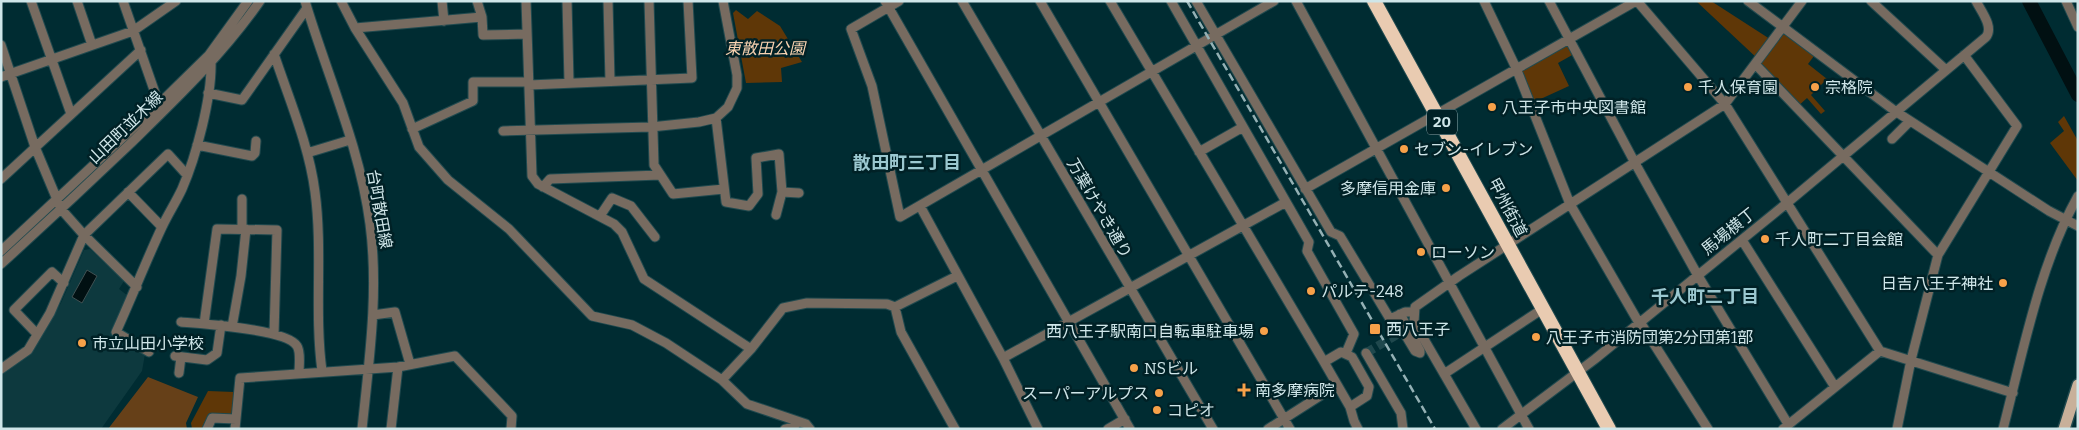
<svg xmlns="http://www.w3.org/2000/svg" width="2079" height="430" font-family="Bitter,'Noto Sans JP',serif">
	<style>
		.built { fill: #0d393e }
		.green { fill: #5f3707 }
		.forest { fill: #664018 }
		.water { fill: #011012; stroke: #3f5052 }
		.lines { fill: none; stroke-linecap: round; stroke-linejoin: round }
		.river { stroke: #011012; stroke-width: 14 }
		.minor-tunnel { stroke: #1f484d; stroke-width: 9; stroke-dasharray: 9 4.5; stroke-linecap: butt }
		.minor-casing { stroke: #214a4f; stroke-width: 11 }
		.major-casing { stroke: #214a4f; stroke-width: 14 }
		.highway-casing { stroke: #214a4f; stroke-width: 16 }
		.minor { stroke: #776b60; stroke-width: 9 }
		.major { stroke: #c8b09a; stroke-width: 11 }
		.highway { stroke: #e9cbb1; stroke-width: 14 }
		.rail { stroke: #94b1b5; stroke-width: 2.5; stroke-dasharray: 8 4; stroke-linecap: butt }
		.poi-dot { fill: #f7a149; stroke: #002126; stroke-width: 2 }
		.labels { text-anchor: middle; stroke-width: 5; stroke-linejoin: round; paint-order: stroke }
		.shield { fill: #002126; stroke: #91abae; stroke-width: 1 }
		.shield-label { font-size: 15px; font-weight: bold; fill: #cfe6e9 }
		.park-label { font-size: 16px; font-style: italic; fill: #f9d3b1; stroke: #002126 }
		.poi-label { font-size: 16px; fill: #cfe6e9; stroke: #002126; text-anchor: start }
		.street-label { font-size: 16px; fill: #cfe6e9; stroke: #002126 }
		.neighbourhood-label { font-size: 18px; font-weight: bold; fill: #9bc8d0; stroke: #002126 }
	</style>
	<rect width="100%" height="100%" fill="#002c32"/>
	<path class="built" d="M90,249L124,281L119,289L128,296L110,332L145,354L142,371L101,429H1V374L29,354L61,303L84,250Z"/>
	<path class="green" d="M1696,1H1711L1773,41L1780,30L1814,56L1808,64L1827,79L1811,95L1825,111L1821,114L1807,98L1796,108L1756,65L1759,60Z
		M736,10L748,19L757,11L780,26L802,62L781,68L782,82L746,83L733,13Z
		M1564,46L1571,47L1574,54L1558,63L1569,86L1534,102L1521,69Z
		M2064,116L2078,141V181L2050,143L2064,131L2058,122Z
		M208,391L234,392L232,415H211L204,429H192L191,423Z"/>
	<path class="forest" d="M148,377L198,397L186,423L187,429H108Z"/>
	<path class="water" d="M87,270L97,276L82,303L72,297Z"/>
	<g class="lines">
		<path class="river" d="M2029,1L2078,95"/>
		<path class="minor-tunnel" d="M1366,353L1403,331"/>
		<defs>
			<path id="minor" d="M31,1L71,114
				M77,1L92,45
				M123,1L160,107
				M305,1C327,75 360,147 370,224C379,292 369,361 362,429
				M341,1L355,28L403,103L419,147L448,180L509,229L592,316L632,325L666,343L722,380L747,404L806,424L810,429
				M442,1L444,21
				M477,1L482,17L483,35L527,34
				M526,1L532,176L538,184L614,224L622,232L644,279L751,349
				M567,1L569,82
				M608,1L610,81
				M649,1L654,165L673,194L724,189
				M885,1L1130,429
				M899,1L851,29L872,86L900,217L1274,1
				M962,1L1213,429
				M1040,1L1290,429
				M1110,1L1324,362L1350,407L1354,421L1358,429
				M1171,1L1309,242L1307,251L1354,334L1346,353
				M1196,1L1331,232L1340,236L1390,319L1405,312H1413
				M1296,1L1529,429
				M1484,1L1516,68L1570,204L1639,323
				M1549,1L1635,163L1697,274L1788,424
				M1637,1L1725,104L1880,351L2013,393
				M1748,1L1895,111L2049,211L2078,226
				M1871,1L1946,70
				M2066,1L2078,27
				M355,28L482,17
				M1,45L35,147L61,209L84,235L137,287
				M274,54C289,99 309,145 315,192C323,251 314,312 322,371
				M1756,65L1938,255
				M1,77L133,31L176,1
				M529,85L692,78L688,1
				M208,93L242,100L307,8
				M716,118L726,202L749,206L758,194L756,158L779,154L782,192L799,193
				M412,129L473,101V82H529
				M503,131L651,127L699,122L716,118L728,107L737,88V75L723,1
				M1892,139L1910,121
				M197,145L252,156L255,153L256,141
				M1199,152L1243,127
				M307,153L350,140
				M1,179L141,50
				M543,187L550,179L660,175
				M1305,189L1636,1
				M128,192L162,227
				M920,206L1003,358L1038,429
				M776,215L782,192
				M600,216L612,198L631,206L655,237
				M242,229V199
				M1742,240L1835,387
				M1,251L159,104L209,55L248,1
				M1,264C45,224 89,183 132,142C178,97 223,54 260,1
				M895,307L901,332L955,429
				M1400,314L1420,351V353L1415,351L1403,331
				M373,315L395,312L410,364
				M181,322C202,324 287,329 297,346C301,352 299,365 299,373
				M1640,322L1708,429
				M204,324L217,229L277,230L274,334
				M232,327L241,276L246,229
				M37,334L14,310L52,272L64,283
				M149,352L116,332C132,297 146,261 162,227C168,214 176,202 182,189C196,157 212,97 211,62
				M1366,353L1401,413L1403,429
				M175,356L207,360L217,353L221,325
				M1003,358L1286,202
				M1324,362L1341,352L1352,357L1369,387L1367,396L1350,407
				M1,369L28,350L50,313L84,235L168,154L187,175
				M179,373L181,357
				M1444,374L1544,308
				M722,380L751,349L783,308L807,303L887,304L895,307L957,276
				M207,429L212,418L236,419
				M235,429L240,378L398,367L455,356L512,416L511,429
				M391,429L398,367
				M785,429L793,427L797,423
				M1108,429L1125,419
				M1268,429L1337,385
				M1476,429L1414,322L1415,307L1459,276L1725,104L1802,1
				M1502,429L1595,359L1787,203L1986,37C1994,27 1981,11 1976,1
				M1783,429L1880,351
				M1897,429L1911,360L1938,255L2017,126L1964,55
				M2003,429C2023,352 2039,266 2078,196"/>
			<path id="major" d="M2064,429L2078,385"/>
			<path id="highway" d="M1374,1L1609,429"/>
		</defs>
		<use href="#minor" class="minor-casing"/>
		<use href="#major" class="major-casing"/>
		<use href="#highway" class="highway-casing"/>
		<use href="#minor" class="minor"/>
		<use href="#major" class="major"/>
		<use href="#highway" class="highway"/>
		<path class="rail" d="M1187,1L1435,429"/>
	</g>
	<g class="poi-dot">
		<circle cx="1688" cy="87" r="5"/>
		<circle cx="1815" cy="87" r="5"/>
		<circle cx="1492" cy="107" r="5"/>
		<circle cx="1404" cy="149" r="5"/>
		<circle cx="1446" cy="188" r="5"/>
		<circle cx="1765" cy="239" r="5"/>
		<circle cx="1421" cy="252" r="5"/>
		<circle cx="2003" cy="283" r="5"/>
		<circle cx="1311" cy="291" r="5"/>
		<rect x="1369" y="323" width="12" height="12" rx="2.5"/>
		<circle cx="1264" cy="331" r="5"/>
		<circle cx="1536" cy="337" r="5"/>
		<circle cx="82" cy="343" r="5"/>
		<circle cx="1134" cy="368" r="5"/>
		<path d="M1241.5 382.5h5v5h5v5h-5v5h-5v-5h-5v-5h5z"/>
		<circle cx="1159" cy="393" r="5"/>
		<circle cx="1157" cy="410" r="5"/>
	</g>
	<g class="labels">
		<rect class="shield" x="1427" y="109.5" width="30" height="25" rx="4"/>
		<g class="shield-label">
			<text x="1442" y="127">20</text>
		</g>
		<g class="park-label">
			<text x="765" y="54">東散田公園</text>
		</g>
		<g class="poi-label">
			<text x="1698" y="93">千人保育園</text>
			<text x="1825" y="93">宗格院</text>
			<text x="1502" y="113">八王子市中央図書館</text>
			<text x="1414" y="155">セブン-イレブン</text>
			<text x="1436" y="194" text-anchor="end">多摩信用金庫</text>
			<text x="1775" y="245">千人町二丁目会館</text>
			<text x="1431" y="258">ローソン</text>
			<text x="1993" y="289" text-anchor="end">日吉八王子神社</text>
			<text x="1321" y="297">パルテ-248</text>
			<text x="1386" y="335">西八王子</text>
			<text x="1254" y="337" text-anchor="end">西八王子駅南口自転車駐車場</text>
			<text x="1546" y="343">八王子市消防団第2分団第1部</text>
			<text x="92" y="349">市立山田小学校</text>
			<text x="1144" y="374">NSビル</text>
			<text x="1255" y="396">南多摩病院</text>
			<text x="1149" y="399" text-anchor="end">スーパーアルプス</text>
			<text x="1167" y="416">コピオ</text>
		</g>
		<g class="street-label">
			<text transform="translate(125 127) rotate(-44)" y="6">山田町並木線</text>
			<text transform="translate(1508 207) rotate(62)" y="6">甲州街道</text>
			<text transform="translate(1100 208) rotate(60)" y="6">万葉けやき通り</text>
			<text transform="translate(380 209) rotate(80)" y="6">台町散田線</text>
			<text transform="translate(1728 231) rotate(-39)" y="6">馬場横丁</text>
		</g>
		<g class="neighbourhood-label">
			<text x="907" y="169">散田町三丁目</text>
			<text x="1705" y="303">千人町二丁目</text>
		</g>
	</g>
	<rect width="2079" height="430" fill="none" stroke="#cfe6e9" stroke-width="5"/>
</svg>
